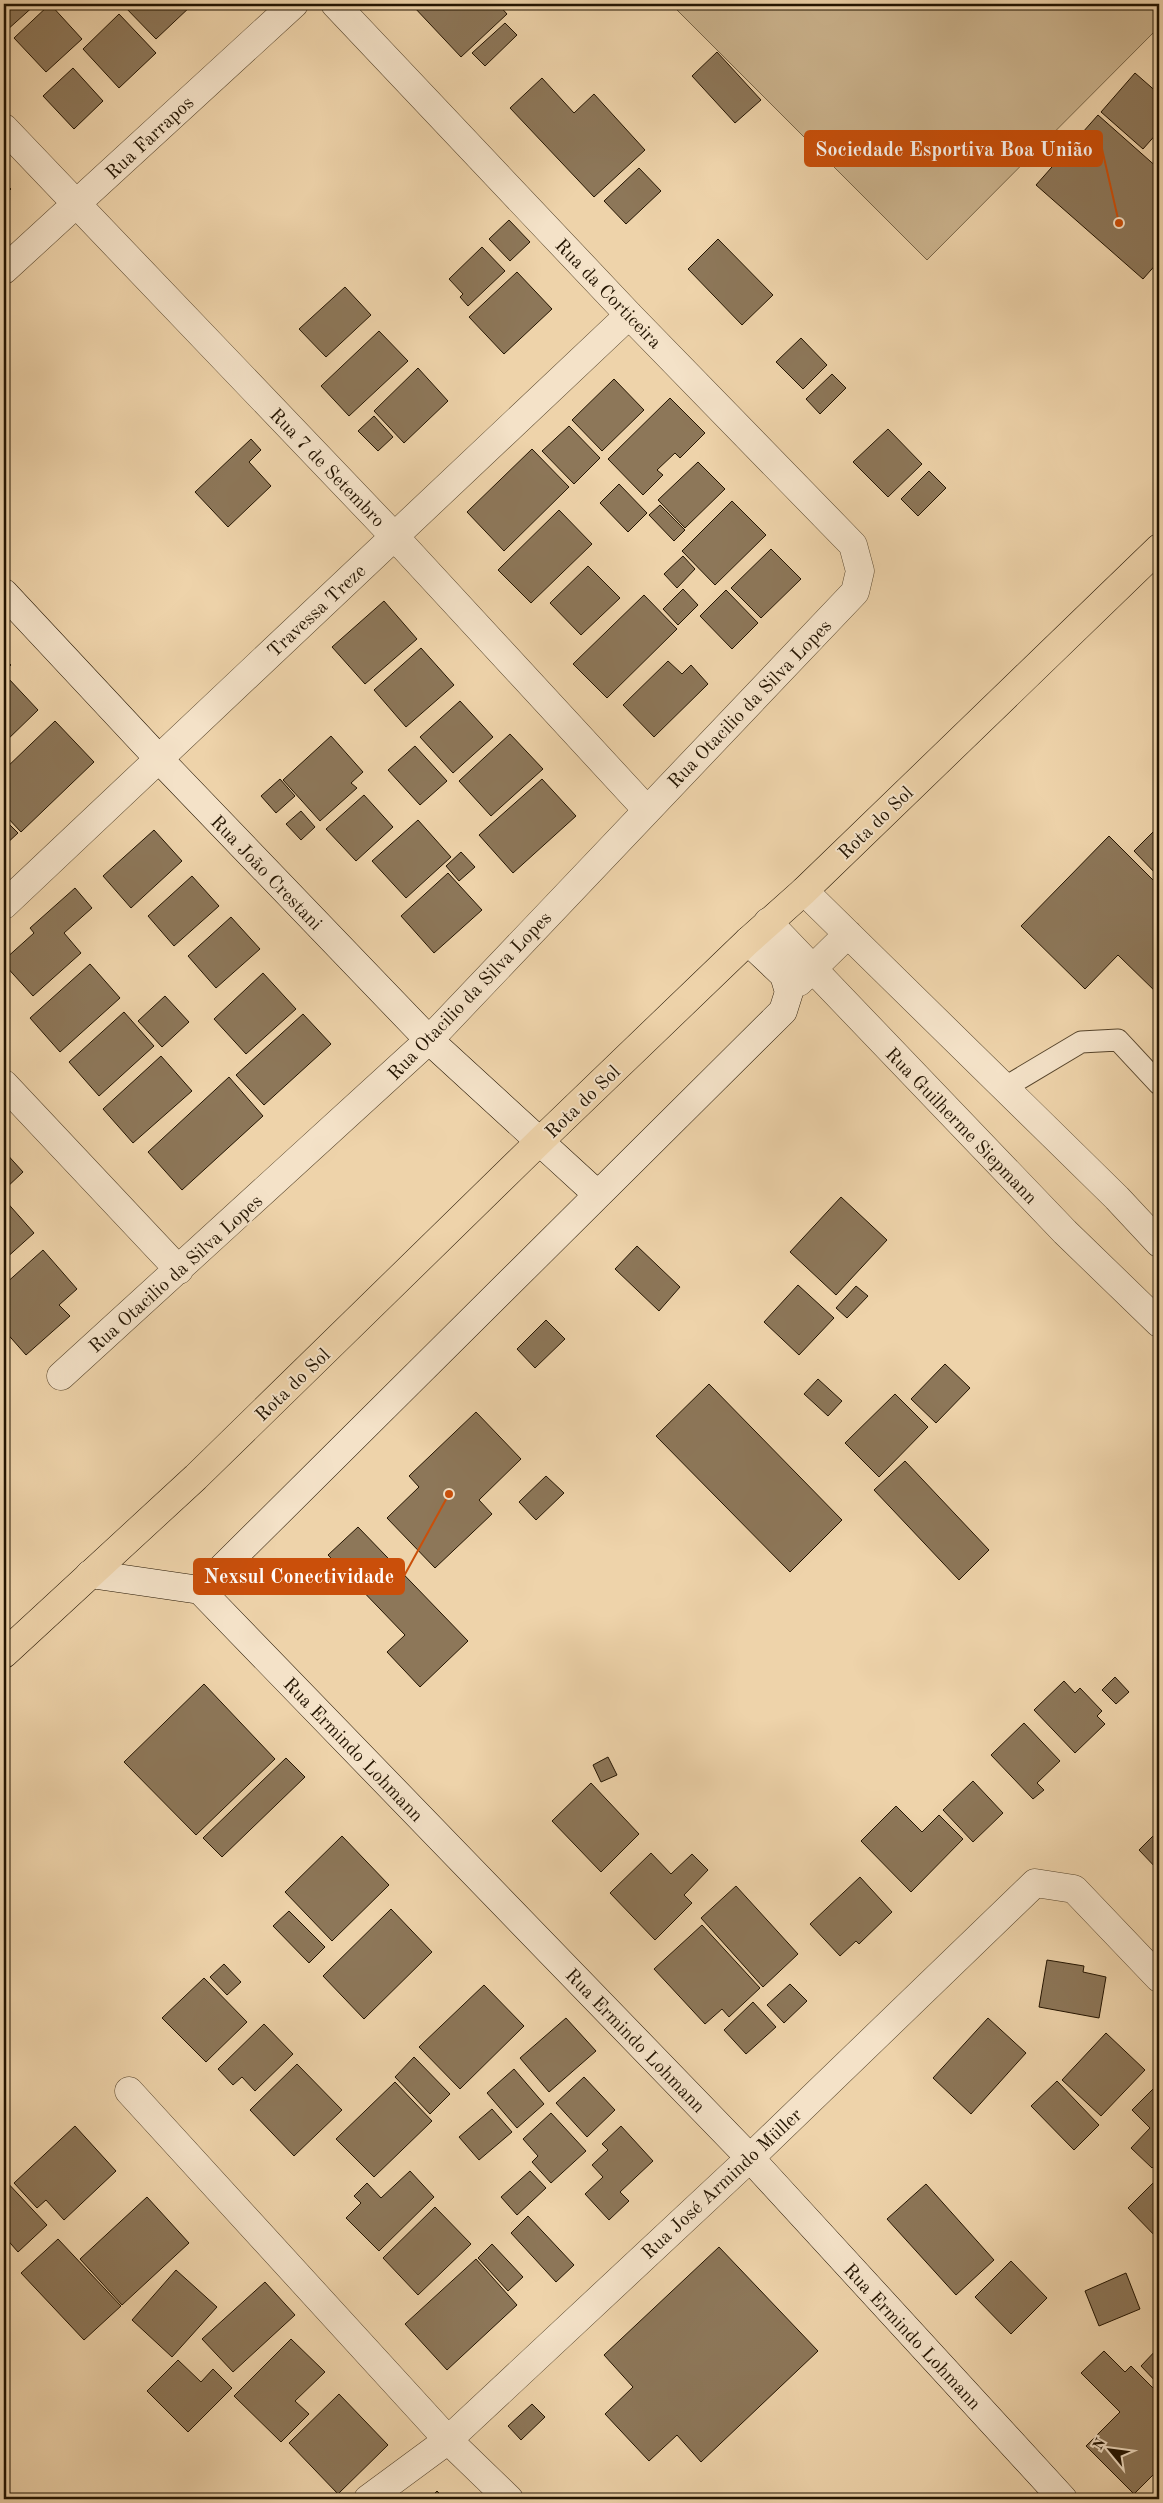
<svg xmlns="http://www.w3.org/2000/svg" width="1163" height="2503" font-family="'Old Standard TT',serif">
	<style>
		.green { fill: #cbb38d; stroke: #776447 }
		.building { fill: #8d7759; stroke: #231401 }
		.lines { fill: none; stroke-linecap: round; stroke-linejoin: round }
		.lane-casing { stroke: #56442b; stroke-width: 23 }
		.street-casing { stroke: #56442b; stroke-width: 29 }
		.secondary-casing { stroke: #231401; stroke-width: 29 }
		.highway-casing { stroke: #231401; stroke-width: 29 }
		.lane { stroke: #f4e2c8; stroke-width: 21 }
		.street { stroke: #f4e2c8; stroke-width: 28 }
		.secondary { stroke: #f4e2c8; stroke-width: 28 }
		.highway { stroke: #eed3aa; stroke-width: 28 }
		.labels { text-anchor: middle; stroke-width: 4; stroke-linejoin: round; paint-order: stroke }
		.street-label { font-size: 19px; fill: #231401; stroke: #f4e2c8 }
		.leader { fill: none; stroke: #ca4f0a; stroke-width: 2 }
		.callout-dot { fill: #ca4f0a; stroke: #f4e2c8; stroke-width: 2 }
		.callout { fill: #ca4f0a; stroke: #ca4f0a; stroke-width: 2 }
		.callout-label { font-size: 20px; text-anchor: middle; font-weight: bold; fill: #fff }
	</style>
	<rect width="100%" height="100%" fill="#eed3aa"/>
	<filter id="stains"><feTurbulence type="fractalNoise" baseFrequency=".004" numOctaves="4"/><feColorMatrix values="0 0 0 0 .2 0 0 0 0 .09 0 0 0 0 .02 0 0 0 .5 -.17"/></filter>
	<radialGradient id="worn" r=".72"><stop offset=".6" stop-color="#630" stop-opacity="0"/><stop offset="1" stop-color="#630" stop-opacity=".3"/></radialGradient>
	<path class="green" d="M671,4H1159V27L927,260Z"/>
	<path class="building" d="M4,4H36L6,31L4,29Z
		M50,4L82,39L46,72L14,38Z
		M125,4H191L192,5L156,39L123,5Z
		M415,4H498L507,14L461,57L413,6Z
		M119,14L156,53L119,88L83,49Z
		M505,23L517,35L485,66L472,53Z
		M717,52L761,100L735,123L692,76Z
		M73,68L103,101L74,129L43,96Z
		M1135,73L1159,94V131L1143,149L1101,112Z
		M542,78L574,113L594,94L645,150L594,197L510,108Z
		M1098,115L1159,169V261L1143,279L1036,185Z
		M639,168L661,191L626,224L604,201Z
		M4,182L11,189L4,196Z
		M509,220L530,242L510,261L489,239Z
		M718,239L773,295L742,325L688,269Z
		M482,247L505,271L468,306L460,297L463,294L449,279Z
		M517,272L552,309L504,354L469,317Z
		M345,287L371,315L326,357L299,329Z
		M379,331L408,361L349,416L321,386Z
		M801,338L827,365L803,389L776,362Z
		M418,368L448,401L404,443L374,411Z
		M832,374L846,388L820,414L806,399Z
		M614,379L644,410L602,451L572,420Z
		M670,398L705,433L680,458L675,453L657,470L663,475L643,495L608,459Z
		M374,416L393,437L378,451L358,431Z
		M569,426L600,458L574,484L542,451Z
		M888,429L922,464L888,497L853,462Z
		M251,439L261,450L249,462L271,486L228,527L195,492Z
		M532,449L569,487L504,551L467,512Z
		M698,462L725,489L685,528L658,500Z
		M929,471L946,488L918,516L901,499Z
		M619,484L647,513L628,532L600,503Z
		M732,501L766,535L715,585L682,551Z
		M660,505L685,530L674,541L649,515Z
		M559,510L592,544L531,603L498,570Z
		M771,549L801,579L761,618L731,588Z
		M683,556L695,569L677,588L664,574Z
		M588,566L620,598L581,635L550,603Z
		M683,589L698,605L678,625L663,609Z
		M726,590L758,623L732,649L700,616Z
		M644,595L677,629L607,698L573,664Z
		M384,601L417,639L365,684L332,647Z
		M421,648L454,685L406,727L374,690Z
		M4,658L11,665L4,671Z
		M668,661L682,674L691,665L708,684L654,737L623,705Z
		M8,678L38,710L4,743V683Z
		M460,701L493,737L453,773L420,737Z
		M55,721L94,762L21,832L4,814V770Z
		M510,734L543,769L491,816L459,781Z
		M331,736L363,772L351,783L357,788L320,821L283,780Z
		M415,746L447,781L420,805L388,770Z
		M280,779L295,796L276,813L261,796Z
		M542,779L576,816L513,873L479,835Z
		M364,795L393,827L356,861L326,829Z
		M301,811L315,827L301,840L286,824Z
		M4,819L18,833L4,846Z
		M418,820L451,857L406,898L372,861Z
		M1159,826V877L1134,851Z
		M154,830L182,861L131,908L103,876Z
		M1109,836L1159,886V995L1118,955L1085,989L1021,926Z
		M461,852L475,867L459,881L446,866Z
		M448,873L482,910L434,953L401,916Z
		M192,876L219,906L174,946L148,916Z
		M75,888L92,908L64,933L81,953L33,996L4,964V960L34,933L30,928Z
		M231,917L260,949L216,988L188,956Z
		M90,964L120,998L60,1052L30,1018Z
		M263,973L296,1009L246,1054L214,1019Z
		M165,996L189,1022L162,1047L138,1021Z
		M124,1012L154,1046L99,1096L69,1062Z
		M303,1014L331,1044L264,1105L236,1075Z
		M161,1056L192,1091L133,1143L103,1109Z
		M229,1077L263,1116L182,1190L148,1152Z
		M4,1151L23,1172L4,1190Z
		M841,1197L887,1240L836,1295L790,1252Z
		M4,1199L34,1233L4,1260Z
		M637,1246L680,1287L659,1311L615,1269Z
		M43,1250L77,1289L59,1305L70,1316L26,1355L4,1330V1285Z
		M798,1285L834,1318L799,1355L764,1322Z
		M856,1286L868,1296L847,1318L836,1308Z
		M546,1320L565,1339L535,1368L517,1349Z
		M945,1364L970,1388L936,1423L911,1399Z
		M818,1379L842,1401L828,1416L804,1394Z
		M709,1384L842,1520L790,1572L656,1436Z
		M895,1394L928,1427L879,1477L845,1443Z
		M476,1412L521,1459L479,1500L492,1514L435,1568L387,1518L419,1487L409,1476Z
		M905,1461L989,1550L959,1580L874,1490Z
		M546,1476L564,1493L536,1520L519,1502Z
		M358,1527L468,1641L420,1687L387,1652L405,1635L328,1555Z
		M1115,1677L1129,1692L1116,1704L1102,1690Z
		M1064,1681L1075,1693L1080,1688L1102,1711L1097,1716L1105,1724L1075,1753L1034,1710Z
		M204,1684L275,1759L196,1835L124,1762Z
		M1024,1723L1060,1761L1037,1783L1044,1790L1033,1799L991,1755Z
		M608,1757L617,1775L601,1782L593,1765Z
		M286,1758L305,1777L222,1857L203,1838Z
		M973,1781L1003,1813L973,1842L943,1810Z
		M591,1783L639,1834L601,1872L552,1821Z
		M896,1806L922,1832L939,1815L963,1839L911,1892L861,1841Z
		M1159,1830V1871L1139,1850Z
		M342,1836L389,1885L332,1941L285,1892Z
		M651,1853L671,1874L692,1854L708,1870L684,1895L692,1903L655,1940L610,1893Z
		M860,1877L892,1912L859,1944L856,1941L840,1956L810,1924Z
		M736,1886L798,1954L763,1987L701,1918Z
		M391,1909L432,1952L364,2019L323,1976Z
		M289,1911L325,1947L309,1963L273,1926Z
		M702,1925L760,1988L729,2017L722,2009L705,2024L654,1969Z
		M1047,1960L1084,1966L1083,1972L1106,1977L1099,2018L1039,2007Z
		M224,1964L241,1982L227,1995L210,1977Z
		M204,1978L247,2022L206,2062L162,2018Z
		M790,1984L807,2001L784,2023L767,2005Z
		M484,1985L524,2026L460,2089L419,2047Z
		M753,2002L776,2027L746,2054L724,2030Z
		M566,2018L596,2051L549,2092L520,2058Z
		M988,2018L1026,2053L971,2114L933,2078Z
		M264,2024L293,2054L255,2091L242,2077L233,2085L218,2069Z
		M1106,2033L1145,2070L1101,2116L1062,2080Z
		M414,2057L450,2094L430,2114L395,2077Z
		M297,2064L342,2110L294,2156L250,2110Z
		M514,2069L544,2104L517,2128L487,2093Z
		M584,2077L615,2110L587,2137L556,2103Z
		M1057,2081L1099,2125L1074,2150L1031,2106Z
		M395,2082L432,2121L374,2177L336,2139Z
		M1159,2083V2161L1152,2168L1131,2148L1150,2128L1132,2110Z
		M492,2109L512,2132L479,2160L459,2137Z
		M551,2113L586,2151L551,2183L532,2162L538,2156L523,2139Z
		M75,2126L116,2171L64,2220L46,2200L37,2208L14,2183Z
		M621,2126L653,2161L620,2192L629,2201L609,2220L585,2194L603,2177L592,2165L608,2150L602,2144Z
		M410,2171L434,2197L379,2251L346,2218L361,2203L354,2196L367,2183L381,2198Z
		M530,2171L546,2188L517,2215L501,2197Z
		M1159,2177V2240L1128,2208Z
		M4,2179L47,2225L18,2252L4,2236Z
		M926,2184L994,2260L956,2295L887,2219Z
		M147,2197L189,2243L122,2305L80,2259Z
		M435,2207L471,2244L418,2295L383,2258Z
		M528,2216L574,2265L556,2282L511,2233Z
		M58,2239L121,2306L84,2340L21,2273Z
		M492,2244L523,2277L508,2291L478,2258Z
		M719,2247L818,2351L701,2462L677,2435L649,2461L605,2414L633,2387L604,2355Z
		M476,2259L517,2305L447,2370L405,2324Z
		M1011,2261L1047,2298L1011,2334L975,2297Z
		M176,2270L217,2307L172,2357L132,2320Z
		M1126,2273L1140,2309L1099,2326L1085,2291Z
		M265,2282L295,2315L233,2372L202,2339Z
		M291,2339L325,2372L295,2401L309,2414L281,2442L234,2396Z
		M1159,2347V2385L1141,2366Z
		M1104,2351L1125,2372L1131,2366L1159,2394V2469L1134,2494L1086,2446L1120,2412L1081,2373Z
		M178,2360L201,2382L213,2369L232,2388L188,2432L147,2391Z
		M339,2394L388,2445L338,2494L289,2443Z
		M532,2404L545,2417L521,2440L508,2426Z
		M437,2491L445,2499H429Z"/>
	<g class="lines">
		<defs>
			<path id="lane" d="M1004,1088L1081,1042L1118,1040L1159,1084"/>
			<path id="street" d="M4,128L394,536L647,810
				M4,270L294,4
				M804,891L1117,1198L1159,1243
				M4,905L629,315
				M768,922L1065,1232L1159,1323
				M799,982L848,934
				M4,1084L179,1270
				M61,1376L429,1040L855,592L860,571L853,545L629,315L335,4
				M129,2091L448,2440L509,2499
				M368,2499L448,2440L750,2158L1035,1883L1074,1889L1159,1978"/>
			<path id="secondary" d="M4,593L159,759L429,1040L597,1194
				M90,1574L200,1590
				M200,1590L750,2158L1063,2499
				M200,1590L783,1011L789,992L784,975L748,941"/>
			<path id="highway" d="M4,1654L196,1477L540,1141L748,941L804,891L1159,548"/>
		</defs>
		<use href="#lane" class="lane-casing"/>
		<use href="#street" class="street-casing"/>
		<use href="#secondary" class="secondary-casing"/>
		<use href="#highway" class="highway-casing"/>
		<use href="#lane" class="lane"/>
		<use href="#street" class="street"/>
		<use href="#secondary" class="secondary"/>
		<use href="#highway" class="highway"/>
	</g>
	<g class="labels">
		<g class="street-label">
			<text transform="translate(149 137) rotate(-43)" y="7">Rua Farrapos</text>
			<text transform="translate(609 293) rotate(46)" y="7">Rua da Corticeira</text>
			<text transform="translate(328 467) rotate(46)" y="7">Rua 7 de Setembro</text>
			<text transform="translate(316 610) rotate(-43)" y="7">Travessa Treze</text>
			<text transform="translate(749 703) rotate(-46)" y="7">Rua Otacilio da Silva Lopes</text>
			<text transform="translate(875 822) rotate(-44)" y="7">Rota do Sol</text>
			<text transform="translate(267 872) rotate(46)" y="7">Rua João Crestani</text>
			<text transform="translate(469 995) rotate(-46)" y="7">Rua Otacilio da Silva Lopes</text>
			<text transform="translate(582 1101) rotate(-44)" y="7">Rota do Sol</text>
			<text transform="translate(962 1125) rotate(46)" y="7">Rua Guilherme Siepmann</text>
			<text transform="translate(175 1273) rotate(-42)" y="7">Rua Otacilio da Silva Lopes</text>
			<text transform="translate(292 1384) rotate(-44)" y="7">Rota do Sol</text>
			<text transform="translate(354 1749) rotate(46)" y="7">Rua Ermindo Lohmann</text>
			<text transform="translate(636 2040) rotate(46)" y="7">Rua Ermindo Lohmann</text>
			<text transform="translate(721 2183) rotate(-43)" y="7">Rua José Armindo Müller</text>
			<text transform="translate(913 2336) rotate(47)" y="7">Rua Ermindo Lohmann</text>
		</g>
	</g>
	<path class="leader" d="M1119 223L1102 149M449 1494L404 1576"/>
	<g class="callout-dot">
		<circle cx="1119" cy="223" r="5"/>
		<circle cx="449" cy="1494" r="5"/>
	</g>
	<g class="callout">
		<rect x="805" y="131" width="297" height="35" rx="5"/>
		<rect x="194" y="1559" width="210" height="35" rx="5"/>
	</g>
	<g class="callout-label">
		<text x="954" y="156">Sociedade Esportiva Boa União</text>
		<text x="299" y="1583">Nexsul Conectividade</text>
	</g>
	<rect width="1163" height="2503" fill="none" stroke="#eed3aa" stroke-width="20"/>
	<rect x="5" y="5" width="1153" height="2493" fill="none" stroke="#231401" stroke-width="2.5"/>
	<rect x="10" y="10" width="1143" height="2483" fill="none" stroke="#231401"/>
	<g transform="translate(1110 2450) rotate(299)" stroke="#f4e2c8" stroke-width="4" paint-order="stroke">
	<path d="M0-4L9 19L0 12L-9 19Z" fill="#231401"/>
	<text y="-8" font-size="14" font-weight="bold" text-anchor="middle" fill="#231401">N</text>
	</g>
	<rect width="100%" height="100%" filter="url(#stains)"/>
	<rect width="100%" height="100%" fill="url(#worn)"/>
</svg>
